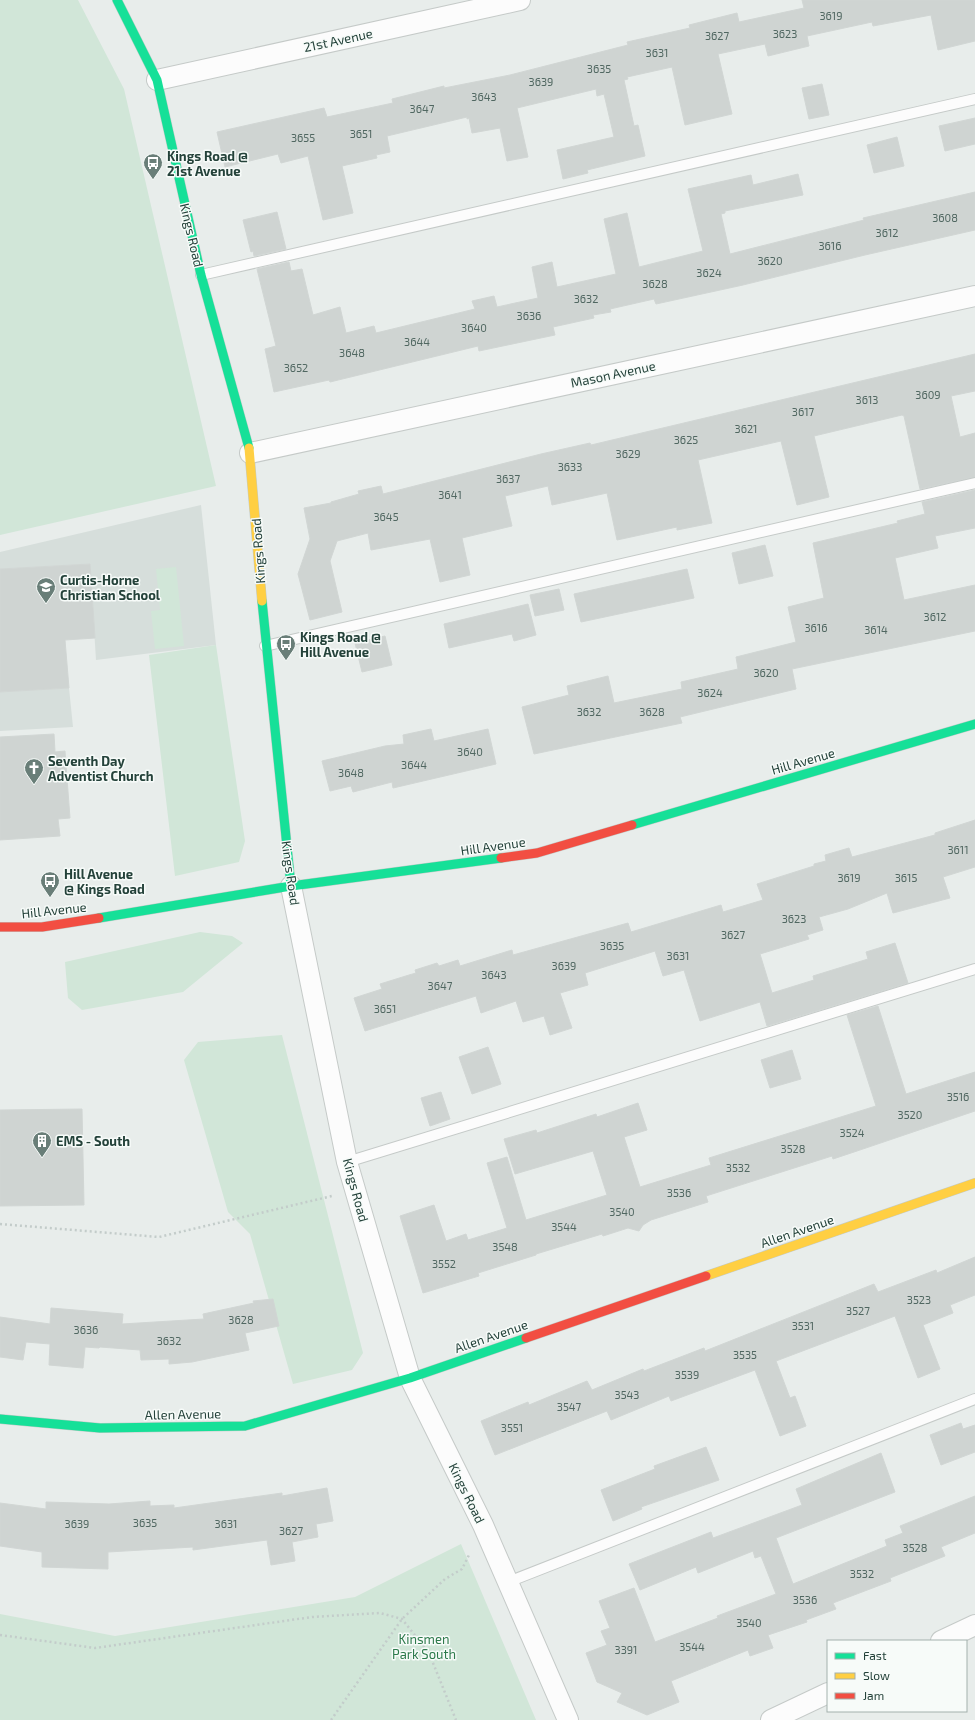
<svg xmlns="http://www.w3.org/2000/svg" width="975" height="1720" font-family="'Exo 2',sans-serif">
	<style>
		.built { fill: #d6dedb }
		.green { fill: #d1e6d8 }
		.building { fill: #cfd4d2; stroke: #d1d6d4 }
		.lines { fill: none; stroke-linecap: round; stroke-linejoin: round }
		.lane-casing { stroke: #c5cac8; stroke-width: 12 }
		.street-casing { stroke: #c5cac8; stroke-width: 22 }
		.fast-casing { stroke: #c3cbc8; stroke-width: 10 }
		.slow-casing { stroke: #c3cbc8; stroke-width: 10 }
		.jam-casing { stroke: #c3cbc8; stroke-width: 10 }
		.path { stroke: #c3ccca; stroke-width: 2.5; stroke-dasharray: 2 3; stroke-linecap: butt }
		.lane { stroke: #fcfcfc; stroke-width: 10 }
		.street { stroke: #fcfcfc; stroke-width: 20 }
		.fast { stroke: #16e098; stroke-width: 9 }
		.slow { stroke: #ffcf43; stroke-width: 9 }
		.jam { stroke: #f24e42; stroke-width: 9 }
		.labels { text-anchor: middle; stroke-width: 3; stroke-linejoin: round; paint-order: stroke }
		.number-label { font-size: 11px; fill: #506761 }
		.street-label { font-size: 13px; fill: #24423a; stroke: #f7fbf9 }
		.poi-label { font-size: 13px; font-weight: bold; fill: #24423a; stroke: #f7fbf9; text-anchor: start }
		.park-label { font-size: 13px; fill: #2d7a4b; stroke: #f7fbf9 }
	</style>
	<rect width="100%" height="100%" fill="#e8edeb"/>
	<path class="built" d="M201,505L216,645L96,660L90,564L0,569V552Z
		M69,688L73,727L0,731V692Z"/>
	<path class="green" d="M0,0H78L124,89L216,486L0,535Z
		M176,567L184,646L155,649L151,611L160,610L156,569Z
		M216,645L245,841L239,862L175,876L149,655Z
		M200,932L232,936L243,943L183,992L82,1010L68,998L65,962Z
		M282,1035L363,1353L352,1370L293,1384L250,1234L228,1212L184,1060L198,1042Z
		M461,1544L536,1720H0V1614L115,1636L355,1597Z"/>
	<path class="building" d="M802,0H975V41L938,50L931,15L873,26L872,22L807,36L809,46L768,56L765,44L718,54L732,114L685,125L672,67L627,77L628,79L624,80L634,126L638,125L645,156L587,170L588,173L563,179L557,150L614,137L604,94L597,96L596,89L517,108L528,157L507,161L500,128L472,133L469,118L467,119V117L387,136L390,152L376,155L377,158L342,166L353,213L323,220L308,156L281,163L278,154L225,167L217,132L324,108L327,117L393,103L392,99L444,86V88L510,75L628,45L627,42L690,28L689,25L737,13L739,22L804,8Z
		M822,84L829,115L809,119L802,88Z
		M975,118V144L945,151L939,126Z
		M897,137L904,166L874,173L867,145Z
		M798,174L803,195L725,211V213L721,214L730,254L864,220L863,218L975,192V230L865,255L743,285L656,304L654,299L610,309L611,312L593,315L594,318L553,327L555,335L479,351L478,346L330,382L329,380L274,392L265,349L276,346L257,269L289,262L291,271L302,269L313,315L340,307L346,333L374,326L376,333L475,309L472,301L494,296L497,307L538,298L532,267L552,262L557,287L616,274L604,219L627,213L639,267L703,251L688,189L751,175L753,185Z
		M277,212L286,249L254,256L253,251L251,252L243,220Z
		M975,354V391L951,396L960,437L975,433V477L920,489L904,416L902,415L814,436L829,497L797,505L781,441L698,460L712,523L677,530V527L617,540L607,493L552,505L548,486L505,496L512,526L462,538L470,575L440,582L430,539L371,550L368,533L337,541L330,561L342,612L310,620L298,574L310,539L304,508L331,503V502L359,494L358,491L381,486L383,494L541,454L590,443L591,445Z
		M975,490V528L935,536L938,548L895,558L904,600L975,585V631L792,669L796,689L680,717L682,723L534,754L522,707L569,695L567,686L608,676L614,703L682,689L681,682L738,669L736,657L796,642L788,607L824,598L813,543L898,523L897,521L925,514L922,502Z
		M765,545L773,576L739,584L732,553Z
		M90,564L95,638L65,640L69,688L0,692V569Z
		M687,569L694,598L581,622L574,594Z
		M559,589L564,610L535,616L530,595Z
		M528,604L536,635L514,641L512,634L449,648L444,624Z
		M385,636L392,665L362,672L355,643Z
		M431,729L434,741L488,729L496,764L393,788L392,782L353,792L351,786L330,791L322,761L385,746L404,744L403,735Z
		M54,734L55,752L65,751L70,818L58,819L60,836L0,840V737Z
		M975,820V867L943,877L950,898L893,913L887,893L848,909L819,917L823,930L807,935L809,939L760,954L772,993L814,980L813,976L868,959L866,952L895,943L908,983L767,1026L760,1002L700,1021L684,970L663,976L655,951L585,973L588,985L560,993L572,1028L550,1035L544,1016L523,1022L516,1001L481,1013L476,996L365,1031L354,998L382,989L380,984L409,975L416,973L415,970L437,963L439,966L458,960L460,966L512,950L513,955L628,923L631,932L721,905L723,912L763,900L757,884L814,866V864L826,861L825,855L849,848L852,857L935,835V833Z
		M878,1006L906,1094L975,1072V1111L857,1151L833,1159L832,1156L706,1196L708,1202L651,1220L643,1225L639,1231L628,1228L603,1236L602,1234L536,1254V1255L478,1273L479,1276L423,1293L400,1216L434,1205L446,1241L466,1234L468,1240L507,1228L487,1163L507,1157L526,1220L607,1195L593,1151L515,1174L504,1139L536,1130L537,1133L596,1114L597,1117L638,1103L647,1130L624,1137L640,1187L711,1165L709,1158L876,1106L847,1015Z
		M488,1047L501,1084L472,1094L459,1057Z
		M792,1050L801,1079L770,1088L761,1060Z
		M441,1092L450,1119L430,1126L421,1098Z
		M82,1109L84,1205L0,1206V1110Z
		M975,1257V1295L950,1305L953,1313L923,1325L940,1369L918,1378L895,1316L776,1361L790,1398L795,1396L806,1426L780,1436L755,1370L671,1401L669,1396L611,1420L607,1411L495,1455L481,1421L528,1402L529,1405L587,1381L592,1390L643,1369L644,1371L704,1348L705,1351L874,1284L878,1292L936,1270L937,1273Z
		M273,1299L279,1326L245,1333L249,1350L192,1362L169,1364V1359L141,1360L140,1350L100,1347L99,1348L85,1347L83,1368L49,1365L50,1344L26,1342L23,1360L0,1357V1317L50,1324L51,1308L123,1314L122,1324L204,1319L203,1314L254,1303L253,1301Z
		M961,1423L963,1429L975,1425V1452L941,1465L930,1435Z
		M706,1447L719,1480L641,1507L642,1509L613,1521L601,1490L655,1469L654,1466Z
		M881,1453L895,1492L776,1538L793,1584L887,1546L885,1540L903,1533L900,1526L975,1496V1533L941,1547L945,1556L890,1578L891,1581L833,1603L836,1609L806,1620L807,1622L768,1635L773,1648L750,1656L748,1650L671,1681L679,1702L647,1715L617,1702L622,1693L597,1682L586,1653L607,1645L601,1631L610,1628L599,1601L634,1588L655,1642L718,1618L717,1616L776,1594L761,1556L755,1558L753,1551L698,1573L696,1567L640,1590L629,1564L711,1532L713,1538L802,1505L796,1489Z
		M327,1488L333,1521L316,1524L318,1537L292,1542L295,1561L271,1565L267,1540L193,1550V1547L108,1552V1569L42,1567V1552L0,1546V1503L46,1509V1502L109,1504L150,1501V1506L174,1505V1508L282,1493V1496Z"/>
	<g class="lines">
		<defs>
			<path id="lane" d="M201,275L975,99
				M265,646L975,483
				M347,1162L975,969
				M508,1582L975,1399"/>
			<path id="street" d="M157,80L520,0
				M250,453L975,296
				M291,886L347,1162L410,1378L483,1525L568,1720
				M941,1641L975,1625
				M771,1720L828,1693"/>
			<path id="fast" d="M117,0L157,80L201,275L249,448
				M262,601L291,886
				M632,825L975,724
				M99,918L291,886L501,858
				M0,1419L100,1428L245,1426L410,1378L526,1338"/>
			<path id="slow" d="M249,448L262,601
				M706,1276L975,1183"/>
			<path id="jam" d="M501,858L537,853L632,825
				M0,927H42L99,918
				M526,1338L706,1276"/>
		</defs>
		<use href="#lane" class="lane-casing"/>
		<use href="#street" class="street-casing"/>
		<use href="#fast" class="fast-casing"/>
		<use href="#slow" class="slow-casing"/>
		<use href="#jam" class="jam-casing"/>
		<path class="path" d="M0,1224L159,1237L332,1196
			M0,1635L95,1648L312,1617L380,1613L402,1619L429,1653L456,1720
			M331,1720L402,1619L445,1579L462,1569L469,1555"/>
		<use href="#lane" class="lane"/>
		<use href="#street" class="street"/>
		<use href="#fast" class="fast"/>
		<use href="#slow" class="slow"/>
		<use href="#jam" class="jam"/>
	</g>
	<defs>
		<symbol id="bus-pin" viewBox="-11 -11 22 30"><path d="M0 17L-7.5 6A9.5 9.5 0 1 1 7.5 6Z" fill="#697e78" stroke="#f7fbf9"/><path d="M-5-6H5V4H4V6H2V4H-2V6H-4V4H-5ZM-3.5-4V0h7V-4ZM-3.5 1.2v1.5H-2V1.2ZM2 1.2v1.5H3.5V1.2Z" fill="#fff"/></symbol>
		<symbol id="school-pin" viewBox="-11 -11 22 30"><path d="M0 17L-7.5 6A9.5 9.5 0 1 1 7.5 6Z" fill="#697e78" stroke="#f7fbf9"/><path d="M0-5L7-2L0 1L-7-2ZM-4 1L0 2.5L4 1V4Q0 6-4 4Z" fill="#fff"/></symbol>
		<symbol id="church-pin" viewBox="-11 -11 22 30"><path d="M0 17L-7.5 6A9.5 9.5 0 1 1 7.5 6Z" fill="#697e78" stroke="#f7fbf9"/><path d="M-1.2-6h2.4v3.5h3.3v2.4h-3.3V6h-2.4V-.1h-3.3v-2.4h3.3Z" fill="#fff"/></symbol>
		<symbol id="building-pin" viewBox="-11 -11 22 30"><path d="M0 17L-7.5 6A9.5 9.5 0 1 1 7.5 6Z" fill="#697e78" stroke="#f7fbf9"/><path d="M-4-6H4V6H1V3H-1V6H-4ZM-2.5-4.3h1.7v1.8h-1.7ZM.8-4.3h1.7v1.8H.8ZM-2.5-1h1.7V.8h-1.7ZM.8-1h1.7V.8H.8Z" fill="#fff"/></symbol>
	</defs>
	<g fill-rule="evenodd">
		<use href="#bus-pin" x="142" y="152" width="22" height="30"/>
		<use href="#school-pin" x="35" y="576" width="22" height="30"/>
		<use href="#bus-pin" x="275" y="633" width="22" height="30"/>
		<use href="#church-pin" x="23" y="757" width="22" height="30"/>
		<use href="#bus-pin" x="39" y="870" width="22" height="30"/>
		<use href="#building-pin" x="31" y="1130" width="22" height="30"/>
	</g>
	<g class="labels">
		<g class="number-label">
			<text x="831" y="20">3619</text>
			<text x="785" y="38">3623</text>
			<text x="717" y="40">3627</text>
			<text x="657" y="57">3631</text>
			<text x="599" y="73">3635</text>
			<text x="541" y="86">3639</text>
			<text x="484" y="101">3643</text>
			<text x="422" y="113">3647</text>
			<text x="361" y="138">3651</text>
			<text x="303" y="142">3655</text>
			<text x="945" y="222">3608</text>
			<text x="887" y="237">3612</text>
			<text x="830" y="250">3616</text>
			<text x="770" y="265">3620</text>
			<text x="709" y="277">3624</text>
			<text x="655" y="288">3628</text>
			<text x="586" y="303">3632</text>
			<text x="529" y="320">3636</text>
			<text x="474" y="332">3640</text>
			<text x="417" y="346">3644</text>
			<text x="352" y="357">3648</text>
			<text x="296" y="372">3652</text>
			<text x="928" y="399">3609</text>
			<text x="867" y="404">3613</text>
			<text x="803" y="416">3617</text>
			<text x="746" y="433">3621</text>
			<text x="686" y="444">3625</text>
			<text x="628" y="458">3629</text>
			<text x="570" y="471">3633</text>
			<text x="508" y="483">3637</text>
			<text x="450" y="499">3641</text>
			<text x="386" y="521">3645</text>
			<text x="935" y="621">3612</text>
			<text x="816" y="632">3616</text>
			<text x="876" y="634">3614</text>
			<text x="766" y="677">3620</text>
			<text x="710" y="697">3624</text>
			<text x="589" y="716">3632</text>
			<text x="652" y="716">3628</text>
			<text x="470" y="756">3640</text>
			<text x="414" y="769">3644</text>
			<text x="351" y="777">3648</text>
			<text x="958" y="854">3611</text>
			<text x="849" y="882">3619</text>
			<text x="906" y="882">3615</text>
			<text x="794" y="923">3623</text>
			<text x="733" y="939">3627</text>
			<text x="612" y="950">3635</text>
			<text x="678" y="960">3631</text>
			<text x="564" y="970">3639</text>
			<text x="494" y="979">3643</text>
			<text x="440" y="990">3647</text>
			<text x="385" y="1013">3651</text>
			<text x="958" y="1101">3516</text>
			<text x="910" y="1119">3520</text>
			<text x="852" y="1137">3524</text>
			<text x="793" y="1153">3528</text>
			<text x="738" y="1172">3532</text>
			<text x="679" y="1197">3536</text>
			<text x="622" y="1216">3540</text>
			<text x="564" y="1231">3544</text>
			<text x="505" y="1251">3548</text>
			<text x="444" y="1268">3552</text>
			<text x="919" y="1304">3523</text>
			<text x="858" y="1315">3527</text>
			<text x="241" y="1324">3628</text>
			<text x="803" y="1330">3531</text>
			<text x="86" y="1334">3636</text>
			<text x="169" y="1345">3632</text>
			<text x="745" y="1359">3535</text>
			<text x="687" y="1379">3539</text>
			<text x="627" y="1399">3543</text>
			<text x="569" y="1411">3547</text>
			<text x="512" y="1432">3551</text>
			<text x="145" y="1527">3635</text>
			<text x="77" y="1528">3639</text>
			<text x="226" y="1528">3631</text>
			<text x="291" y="1535">3627</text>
			<text x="915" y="1552">3528</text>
			<text x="862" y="1578">3532</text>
			<text x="805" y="1604">3536</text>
			<text x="749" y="1627">3540</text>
			<text x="692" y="1651">3544</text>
			<text x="626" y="1654">3391</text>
		</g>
		<g class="street-label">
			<text transform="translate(338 40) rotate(-12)" y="5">21st Avenue</text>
			<text transform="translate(192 235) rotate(77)" y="5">Kings Road</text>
			<text transform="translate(613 374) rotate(-12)" y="5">Mason Avenue</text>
			<text transform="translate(258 551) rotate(-94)" y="5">Kings Road</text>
			<text transform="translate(803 761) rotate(-16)" y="5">Hill Avenue</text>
			<text transform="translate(493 846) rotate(-8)" y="5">Hill Avenue</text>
			<text transform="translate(291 873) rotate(82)" y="5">Kings Road</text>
			<text transform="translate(54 910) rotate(-6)" y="5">Hill Avenue</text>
			<text transform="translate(356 1190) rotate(75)" y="5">Kings Road</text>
			<text transform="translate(797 1231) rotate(-19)" y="5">Allen Avenue</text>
			<text transform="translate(491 1336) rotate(-19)" y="5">Allen Avenue</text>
			<text transform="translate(183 1414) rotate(-1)" y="5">Allen Avenue</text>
			<text transform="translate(467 1493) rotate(64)" y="5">Kings Road</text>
		</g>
		<g class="poi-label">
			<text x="167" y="161">Kings Road @<tspan x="167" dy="15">21st Avenue</tspan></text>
			<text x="60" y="585">Curtis-Horne<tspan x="60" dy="15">Christian School</tspan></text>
			<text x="300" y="642">Kings Road @<tspan x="300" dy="15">Hill Avenue</tspan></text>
			<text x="48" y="766">Seventh Day<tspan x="48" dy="15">Adventist Church</tspan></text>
			<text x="64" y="879">Hill Avenue<tspan x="64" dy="15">@ Kings Road</tspan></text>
			<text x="56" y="1146">EMS - South</text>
		</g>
		<g class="park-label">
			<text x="424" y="1644">Kinsmen<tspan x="424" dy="15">Park South</tspan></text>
		</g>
	</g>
	<rect x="827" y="1640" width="140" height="72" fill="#f7fbf9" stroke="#a3b1ad"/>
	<rect x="835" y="1653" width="20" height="6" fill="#16e098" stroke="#a3b1ad"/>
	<text x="863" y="1660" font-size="12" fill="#24423a">Fast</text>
	<rect x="835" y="1673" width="20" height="6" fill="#ffcf43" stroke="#a3b1ad"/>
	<text x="863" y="1680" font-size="12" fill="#24423a">Slow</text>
	<rect x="835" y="1693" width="20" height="6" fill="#f24e42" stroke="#a3b1ad"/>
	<text x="863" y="1700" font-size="12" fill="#24423a">Jam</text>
</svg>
